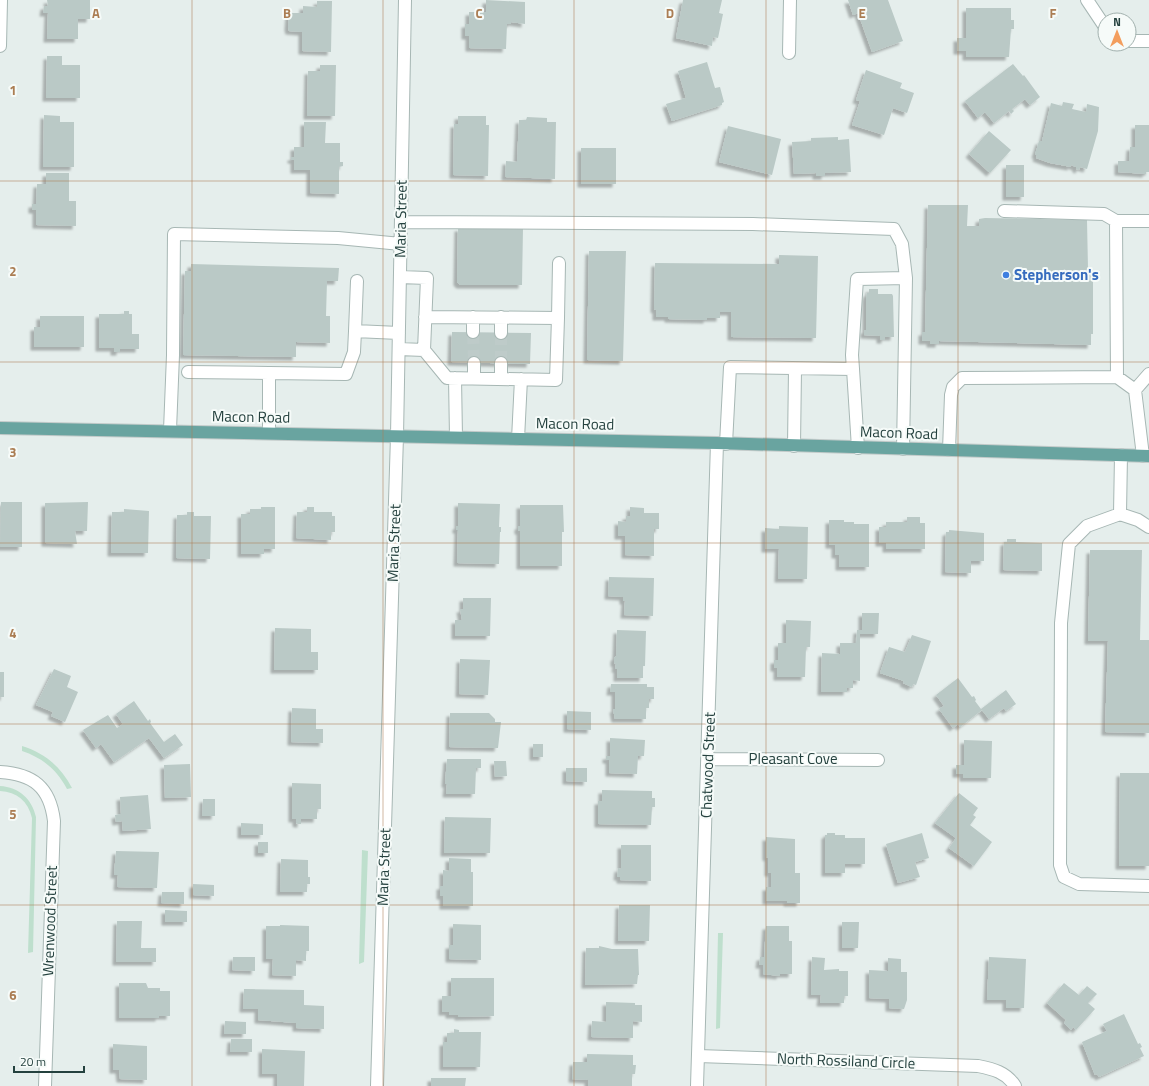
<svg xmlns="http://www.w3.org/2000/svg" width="1149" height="1086" font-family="'Titillium Web',sans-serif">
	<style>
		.green { fill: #bedfcd }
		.building { fill: #bac9c6; filter: url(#shadow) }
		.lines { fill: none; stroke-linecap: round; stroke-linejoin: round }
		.minor-tunnel { stroke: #becbc9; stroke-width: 12; stroke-dasharray: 12 6; stroke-linecap: butt }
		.minor-casing { stroke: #a7b7b4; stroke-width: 14 }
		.major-casing { stroke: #c2cac9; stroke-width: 14 }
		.minor { stroke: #fff; stroke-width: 12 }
		.major { stroke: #69a4a0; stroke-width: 12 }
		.grid { fill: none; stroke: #ab7d53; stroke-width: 1; stroke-opacity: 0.55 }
		.shop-dot { fill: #3f7fe0; stroke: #f6fbf9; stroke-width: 1.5 }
		.labels { text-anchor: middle; stroke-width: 4; stroke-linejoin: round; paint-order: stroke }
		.street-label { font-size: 15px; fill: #24413e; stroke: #f6fbf9 }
		.shop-label { font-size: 15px; font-weight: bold; fill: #366cbe; stroke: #f6fbf9; text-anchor: start }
		.grid-label { font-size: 13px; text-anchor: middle; font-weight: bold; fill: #ab7d53; stroke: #f6fbf9; stroke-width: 4; stroke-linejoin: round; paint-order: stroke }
	</style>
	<defs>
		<filter id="shadow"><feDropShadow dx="-3.5" dy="3.5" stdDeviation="1" flood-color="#0004"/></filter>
	</defs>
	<rect width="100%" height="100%" fill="#e5eeec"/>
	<path class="green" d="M22,746C45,753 61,767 72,788L67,789C57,770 43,758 22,751Z
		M0,786C19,787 32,799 36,817L33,952L28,953L32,818C28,801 17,792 0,791Z
		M362,850L368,851L364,962L359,964Z
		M718,933H723L720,1028L716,1029Z"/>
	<path class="building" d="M47,0H90V19H78V39H47L48,13H43L44,6H48Z
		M486,0L525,2V24L511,22V24H507L506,49L469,48V36H465V24H469V12H486Z
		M683,0H722L719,13L723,14L718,38L713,37L712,46L676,38Z
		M848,0H888L903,41L872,52L858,13L853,15Z
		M317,1H332L331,52L302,51V32L289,31L288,27L289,13H303V6L317,7Z
		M966,8H1011V20H1014V29H1011L1009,57H966V51H957V38H966Z
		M47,56H62V65H80V98H46Z
		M707,62L715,88L720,87L724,102L722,103V105L672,121L666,104L686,98L678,71Z
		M1013,64L1023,76L1024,75L1040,97L1030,105L1025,99L1012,109L1014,111L1011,114L1009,111L994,123L985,112L978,118L965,101Z
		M320,65H336L335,116H307L308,71H320Z
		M866,70L902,83L900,88L914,93L907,113L893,108L884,135L852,125L860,101L856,100Z
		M1063,102L1074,104L1072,109L1086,112L1087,104L1099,107L1098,131L1087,169L1080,167L1079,170L1076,169V167L1071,165V167L1050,163L1036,158L1037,155H1035L1039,141H1042L1051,103L1062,106Z
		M44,115L60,116V122H74V167H43Z
		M458,116H486V125H489L488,176L453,175L454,124H458Z
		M527,117L547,118V122H556L555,179L505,177L506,161L517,162L519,120H526Z
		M304,122H326L325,143H340V162H343V166L339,167V194L310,193V170H294V160H291V157H294V147H304Z
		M1135,125H1149V172H1146V174L1118,172V161H1129L1130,147H1135Z
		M728,126L781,139L772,175L719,162Z
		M989,131L1011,150L990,173L969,154Z
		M838,137V140L849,139L851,172L825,173V176H816V173L794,174L792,142L811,141V138Z
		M581,148H616V184H581Z
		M1006,165H1024V197H1006Z
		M46,173H69V201H76V226L36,225V210H32V204H36L37,184H46Z
		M928,205H968L967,226H979V219L985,218L1087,220L1088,269L1093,270V334H1091V345L939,341V344H930V341H922V332H925Z
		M458,228H523L522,285H460L457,282Z
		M589,251H626L623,361L587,360Z
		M779,255L818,256L816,338L731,337V312H720V318H707V320L668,319V317H656V310L654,309L655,263L779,264Z
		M191,264L339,268L338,281H327L326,316H330V343L296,342V357L183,355L185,271H191Z
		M869,289H878V294H892L893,296L894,337H885V340H880V336L864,335V330H866V298L867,293H869Z
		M124,311H129V314H132V334H139V349H120V352H114V348H99V314H124Z
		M40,316H84V347H34V327H40Z
		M452,332L531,333L530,364L451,362Z
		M1,502H22V547H0Z
		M88,502L87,531H75L77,544L45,543V503Z
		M458,503L500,504L499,527H501V532H500L499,564L457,563L458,530H456V526H458Z
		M520,505H563L564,532H562V566H520V531H518V526H520Z
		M261,507H275V549H264V554H241V514H250V509H261Z
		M307,507H314V512H332V516H335V532H331V540L296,538L297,512H307Z
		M630,507L644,508V513H659V529H654V556L625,555V536H618V521L626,522V516H630Z
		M124,509L149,511L148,553H111L112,512H124Z
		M187,512H194V516H211L210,559L176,558L177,515H187Z
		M907,517H920V523H925V549H886V543H879V527H886V522H907Z
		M829,520H844V522H854V524H869V567H839V555H835V545H829Z
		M779,526L808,527L807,579H778L779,549H765V528L779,529Z
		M949,530L984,533V561H971V573L945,572L946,532H949Z
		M1007,539H1016V542L1042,543V571L1003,570L1004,542H1007Z
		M1090,550H1142L1140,640H1149V733L1105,732L1108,641H1088Z
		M609,577L654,578L653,616L624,615L625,601H623V597L608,596Z
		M463,598H491L490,636H455V620H462L460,609H463Z
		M862,613H879L878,634H860V681L853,680V688H847V692H821L822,653L840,654V643H856L857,630H862Z
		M786,620L811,621L810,647H806L805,677H777V668H774V660H778V643H786Z
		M275,628L311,629V652H318V670H274Z
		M617,630L646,631L645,666H643V678H617V669H615L616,664L614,663V658L616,656Z
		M912,635L931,641L916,685L913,684L912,687L903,683L904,681L880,673L889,647L905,652Z
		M460,659L490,660L488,695L459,694Z
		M54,669L71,676L67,687L78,692L65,722L51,716L53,712L36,705Z
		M0,672H4V697H0Z
		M958,678L972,697L974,696L976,700L975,701L981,709L1006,690L1016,704L1006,711L1004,708L989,719L982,710L960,727L958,724L953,728L939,709L944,706L936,695Z
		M611,684H647V687H654V699H649V708H646V719H615L613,709H615V692H610Z
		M134,701L148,721L150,719L151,722L150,723L164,742L175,734L183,745L164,758L149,738L114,762L101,744L96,748L83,730L108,715L117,728L123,724L116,714Z
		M292,708L316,709V729H323V743L291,742Z
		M567,711L591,712V730L567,729Z
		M450,713H489L495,719V722H501L498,748L449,747Z
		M610,738L645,740L644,756H638L637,774L609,773V760H606V756H610Z
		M964,740L992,741L991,778H963V774H956V765H964Z
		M533,744H543V757H533Z
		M447,759H481V768H476L475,794H446L447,784H445Z
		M494,761H506L507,776L495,777Z
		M190,764L191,797L165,798L164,765Z
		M566,768H587V782L566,781Z
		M1120,773H1149V866H1119Z
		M292,783L321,784V809H317V819H301V824H298L296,823V819H292Z
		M602,790L652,791V798H655V807H652L651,825L598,824V801H602Z
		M959,793L978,808L973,815L976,817L970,825L992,842L974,866L949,848L956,838L935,823Z
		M148,795L151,829L123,831L122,821L116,822L115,815L121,814L120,797Z
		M203,799H215V816H202Z
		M445,817L491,818L490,853H444Z
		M241,823L263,824V835H241Z
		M827,833H835V835H845V838H865V864H845V873H825V835H827Z
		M922,833L929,858L915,862L920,877L898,883L886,844Z
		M766,837L795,839V873H800V903H787V901H766V887H771V873H768V858L766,857Z
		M258,842H268V853H258Z
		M621,845H651V881L620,880V877H617L618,868L621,869Z
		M116,851L159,852L157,888L117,887L118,875H114Z
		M449,858L471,859V872H473V906H443V896H440V886H443V870L449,871Z
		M281,859L308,860V877H310V884H307V892H280Z
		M193,884L214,885V896L193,895Z
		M162,892H184V904L161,903Z
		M619,905H650L649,941H618Z
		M165,910L187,911V922H165Z
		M117,921H142L141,948H156V962H116Z
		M842,922H859L858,948H842Z
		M453,924L481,925V960L449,959V945H453Z
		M280,925L309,926V951H306V961L296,960V976L272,975L273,959H266V926H280Z
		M766,926H789V941H792V974H780V976L763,974V965H759L760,957H764Z
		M599,946L612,949H638L639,975H638L637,984L585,985L586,948H599Z
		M233,957H255V971L232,970Z
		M812,957L825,958L824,970L839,969V971H848V996H844V1003H820L821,995H811Z
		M989,957L1026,959L1024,1008H1006V1000H987Z
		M888,958L901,959V972H907V1000L904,1009L889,1008V999L869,998V970L888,971Z
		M451,978H494V1016L458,1017V1015H449V1012H442V996H451Z
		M119,983H146L148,988H160V991H170V1016H159V1018H119Z
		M1064,983L1079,995L1087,986L1097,994L1088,1003L1095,1009L1076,1030L1073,1027L1071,1030L1064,1023L1066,1020L1047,1003Z
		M244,989L304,990V1005L324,1006V1029L296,1028V1023L258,1020V1009H243Z
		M606,1002L635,1003V1005H642V1022L633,1021V1038L591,1037L592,1021L606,1022Z
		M1124,1014L1138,1044L1140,1043L1142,1047L1140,1048L1144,1056L1099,1077L1097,1074L1095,1075L1082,1042L1107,1031L1103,1024Z
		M225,1021L246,1022V1034H224Z
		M454,1029L459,1030V1032H481L480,1067H443V1042H447V1033H454Z
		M231,1039H252V1052H230Z
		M113,1044L147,1046V1080L120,1079L119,1070H113Z
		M262,1049L305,1051L304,1086H277V1074H262Z
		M587,1054L633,1055V1065H636L635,1074H632V1086H588V1080L572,1079L573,1062H587Z
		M431,1078H466L465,1086H431Z"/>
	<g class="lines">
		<path class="minor-tunnel" d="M473,332L474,363
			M501,333V363"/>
		<defs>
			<path id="minor" d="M1087,0L1105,27
				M1129,41H1149
				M0,46L1,0
				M789,53L790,0
				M1004,211L1104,214L1116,221H1149
				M1116,221L1117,377
				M401,222L753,224L894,229L902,244L906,278
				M357,281L355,331L399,333
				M473,317V332
				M501,317V333
				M558,318L559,263
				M399,349L424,350L427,278L400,277
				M424,350L447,378L556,380L558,318L425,317
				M474,363V378
				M501,363V379
				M853,369L852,355L857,279L906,278L903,449
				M188,372L269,373V433
				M269,373L346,374L354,352L355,331
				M455,378L456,437
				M170,430L173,355L174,234L338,238L401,244
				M518,439L521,379
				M726,444L730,367L853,369L858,448
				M794,446L795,369
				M949,450L951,395L953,387L962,378L1117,377L1135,390
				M1121,455L1120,514L1087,526L1069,544L1061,623L1060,865L1064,877L1079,884L1149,886
				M1143,456L1135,390L1149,374
				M1120,514L1138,520L1149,527
				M708,759L878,760
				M0,772C33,774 50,787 54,821L45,1086
				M698,1056L978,1066C993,1069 1006,1072 1015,1086
				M377,1086L397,436L405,0
				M697,1086L717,443"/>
			<path id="major" d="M0,428L717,443L1149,456"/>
		</defs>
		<use href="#minor" class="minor-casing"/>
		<use href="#major" class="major-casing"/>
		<use href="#minor" class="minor"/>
		<use href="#major" class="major"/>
	</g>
	<path class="grid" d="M192,0V1086M383,0V1086M574,0V1086M766,0V1086M958,0V1086M0,181H1149M0,362H1149M0,543H1149M0,724H1149M0,905H1149"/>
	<circle class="shop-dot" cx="1006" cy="275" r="4"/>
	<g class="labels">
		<g class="street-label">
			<text transform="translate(401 219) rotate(-89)" y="5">Maria Street</text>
			<text transform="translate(251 417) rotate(1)" y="5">Macon Road</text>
			<text transform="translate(575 424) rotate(1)" y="5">Macon Road</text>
			<text transform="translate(899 433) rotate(2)" y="5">Macon Road</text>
			<text transform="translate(394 543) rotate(-88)" y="5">Maria Street</text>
			<text x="793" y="764">Pleasant Cove</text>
			<text transform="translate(708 765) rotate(-88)" y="5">Chatwood Street</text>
			<text transform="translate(384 867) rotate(-88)" y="5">Maria Street</text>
			<text transform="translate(50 921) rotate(-88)" y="5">Wrenwood Street</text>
			<text transform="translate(846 1061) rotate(2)" y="5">North Rossiland Circle</text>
		</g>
		<g class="shop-label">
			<text x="1014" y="280">Stepherson's</text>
		</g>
	</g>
	<g class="grid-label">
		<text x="96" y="18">A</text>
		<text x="287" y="18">B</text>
		<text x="479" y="18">C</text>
		<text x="670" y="18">D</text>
		<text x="862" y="18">E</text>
		<text x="1053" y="18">F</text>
		<text x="13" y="95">1</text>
		<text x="13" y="276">2</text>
		<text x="13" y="457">3</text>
		<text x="13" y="638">4</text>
		<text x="13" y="819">5</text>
		<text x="13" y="1000">6</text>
	</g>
	<g transform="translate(1117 32)"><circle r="19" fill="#f6fbf9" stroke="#a2b1ae"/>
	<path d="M0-3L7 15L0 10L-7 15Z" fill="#f39e5e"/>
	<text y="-6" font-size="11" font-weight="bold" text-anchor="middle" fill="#24413e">N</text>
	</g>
	<path d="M14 1066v6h70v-6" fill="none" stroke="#24413e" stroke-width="2"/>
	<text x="20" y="1066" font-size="12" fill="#24413e" stroke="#f6fbf9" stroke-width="3" paint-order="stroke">20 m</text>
</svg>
